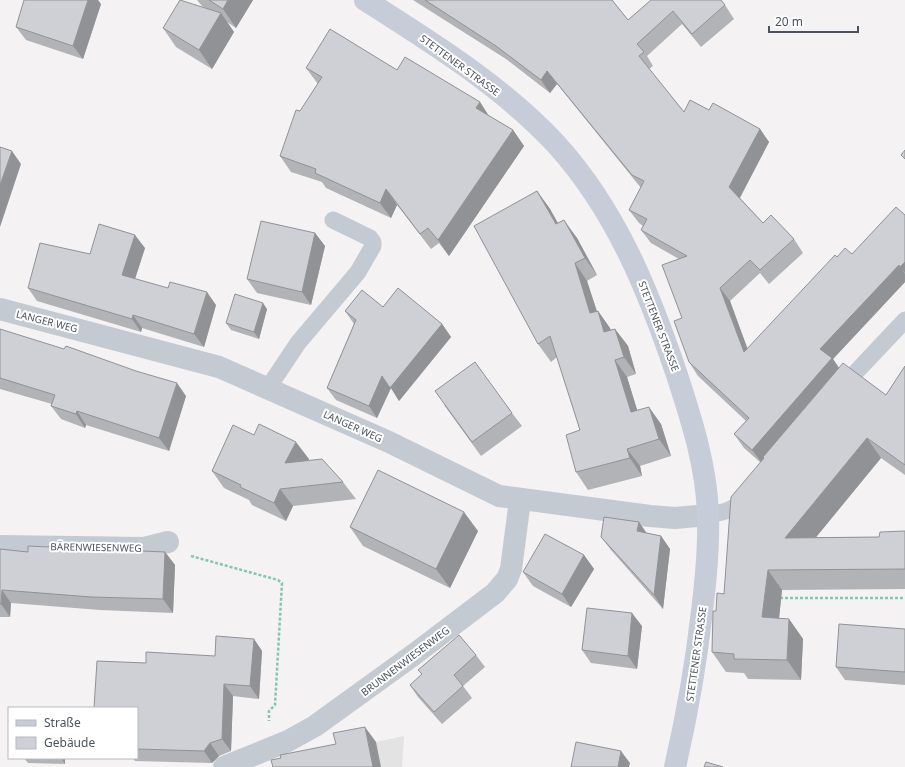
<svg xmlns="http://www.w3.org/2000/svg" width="905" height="767" font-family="'Noto Sans',sans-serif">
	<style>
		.education { fill: #e4e3e3 }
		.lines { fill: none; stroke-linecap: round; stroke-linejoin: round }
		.path { stroke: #7ec9b0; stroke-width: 2.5; stroke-dasharray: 3 2; stroke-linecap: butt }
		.lane { stroke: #c3cad2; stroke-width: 17 }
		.street { stroke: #c3cad2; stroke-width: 22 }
		.secondary { stroke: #c6ccd8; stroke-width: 22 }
		.wall { fill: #b2b3b7 }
		.shaded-wall { fill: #919295 }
		.building { fill: #cfd0d5; stroke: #919295 }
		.labels { text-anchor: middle; stroke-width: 4; stroke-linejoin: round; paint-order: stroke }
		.street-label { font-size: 10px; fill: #4a525e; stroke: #fff }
	</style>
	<rect width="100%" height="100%" fill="#f4f2f2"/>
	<path class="education" d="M404,736L402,767H308L376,742Z"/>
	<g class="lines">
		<path class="path" d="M191,556L278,580L282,583L275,705L269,711V721
			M780,598H905"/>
		<path class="lane" d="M268,388L298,343L358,272L373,246V242L370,238L333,220
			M840,389L905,320
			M708,515C725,512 735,510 746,497"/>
		<path class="street" d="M0,309L219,367L389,442L499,496L650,516L675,518L708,515
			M0,546L144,548L168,542
			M224,767L288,741L315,726L416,653L495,593L507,579L511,569L520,500"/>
		<path class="secondary" d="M365,0C431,42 502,86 556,144C616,210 649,292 677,375C692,421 707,468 708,516C709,548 706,579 702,611C696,664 687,715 675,767"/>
	</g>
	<path class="wall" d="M197,0H253L236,28L227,22L234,32L212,69L176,47L163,28L205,8L202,6Z
		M413,0H612L628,20L651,0L725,5L734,19L701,47L682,24L647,56L653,66L649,69L684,112L709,110L760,129L769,142L740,198L763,223L794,239L803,253L769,284L760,273L730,301L747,349L837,257L852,254L905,215V282L833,359L839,368L886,395L905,366V475L881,458L816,537H879L905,531V589L782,590L779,618L789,619L803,639L801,680L748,679L744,673L726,672L712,652L716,611L724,594L761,463L744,448L734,434L746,421L698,376L689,362L682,318L679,259L651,243L641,230L643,226L639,223L629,210L641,188L557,84L550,93L506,59Z
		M101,4L83,59L26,40L16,27Z
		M306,68L397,70L480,102L489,116L513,130L524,146L449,256L439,243L431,249L397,205L391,218L326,188L322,182L291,172L280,156L318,84Z
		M537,191L550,209L558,223L577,238L597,275L587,281L597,311H598L611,330L615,329L628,346L636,374L627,377L637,410L661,424L671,456L640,466L642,476L588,490L576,472L580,430L557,357L551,362L538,344Z
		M315,233L325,246L311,305L257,293L247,279Z
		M145,248L135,279L216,305L204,347L142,328L141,332L37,301L28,288L90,254Z
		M383,307L442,324L451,337L399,401L391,388L377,418L336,400L327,388L354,324L345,311Z
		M267,309L259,339L231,330L226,323Z
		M0,329L186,396L169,451L86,425L85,428L61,419L51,406L52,404L0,389Z
		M444,405L512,413L522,426L481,456Z
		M254,435L309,459L308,461L343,482L356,499L293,506L286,521L252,505L249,500L224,488L212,471Z
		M639,522L646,533L661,536L670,549L663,609L611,550L601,537Z
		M350,527L478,531L450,588L363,546Z
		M0,549L28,552H165L175,565L173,613L100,610L11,603L10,617H0Z
		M584,555L594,569L571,607L533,586L523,572Z
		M642,626L637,669L591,663L582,650Z
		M905,629V685L845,680L836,667Z
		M254,639L262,651L259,699L233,696L231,751L219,756L212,763L135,761L133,758H137V708L146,663L215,656Z
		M476,655L485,667L463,686L472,698L442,724L418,697L410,685L422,675L418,670Z
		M24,758H65V764L28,763Z"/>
	<path class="shaded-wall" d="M88,0H98L101,4L83,59L73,46Z
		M228,0H253L236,28L223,9Z
		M221,13L234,32L212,69L199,50Z
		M547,71L557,84L550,93L541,80Z
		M480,102L490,118L476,108Z
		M760,129L769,142L738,201L729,187Z
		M513,130L524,146L449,256L438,240Z
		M12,151L21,164L0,227V185Z
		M386,189L397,205L391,218L380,203Z
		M537,191L550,209L568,242L556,224Z
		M564,220L577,238L597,275L585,258Z
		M315,233L325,246L311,305L302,292Z
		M135,235L145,248L132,288L122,275Z
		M905,262V273L900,267Z
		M575,263L587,281L603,331L590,313Z
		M899,265L905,274V282L833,359L841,371L763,457L765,460L762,463L752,450L820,349Z
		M720,288L730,301L754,366L744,352Z
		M207,292L216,305L204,347L194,334Z
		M263,303L267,309L259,339L254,332Z
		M598,311L610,328L617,350L604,332Z
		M133,315L142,328L141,332L132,319Z
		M442,324L451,337L399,401L391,388L377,418L369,406L382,376Z
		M615,329L628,346L636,374L624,357Z
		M615,360L627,377L643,429L631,412Z
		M177,383L186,396L169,451L159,438Z
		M649,407L661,424L671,456L659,439Z
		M77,411L86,425L85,428L76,414Z
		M867,438L881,458L799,558L785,538Z
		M296,442L309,459L298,481L285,463Z
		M627,449L640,466L642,476L630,458Z
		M280,489L293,506L286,521L274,503Z
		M464,512L478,531L450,588L436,569Z
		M639,522L648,535L637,531Z
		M661,536L670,549L663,609L654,595Z
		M165,552L175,565L173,613L163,599Z
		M584,555L594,569L571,607L562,594Z
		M768,570L782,590L777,637L762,617Z
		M2,590L11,603L10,617L1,604Z
		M632,613L642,626L637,669L628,656Z
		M789,619L803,639L801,680L787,660Z
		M254,639L262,651L259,699L250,686Z
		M224,684L233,696L231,751L222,739Z
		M365,727L376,742L381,767H373Z
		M210,743L219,756L212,763L204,751Z
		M621,751L630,763L629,767H618Z
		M61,758H65V764Z"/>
	<path class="building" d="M24,0H88L73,46L16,27Z
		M180,0L221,13L199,50L163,28Z
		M209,0H228L223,9Z
		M425,0H612L628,20L651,0H721L725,5L692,34L673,11L637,44L644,52L639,56L684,112L690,100L709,110L713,103L760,129L729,187L763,223L771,215L794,239L760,270L750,260L720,288L744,352L835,255L837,257L845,248L852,254L896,207L905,215V262L900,267L899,265L820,349L832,358L752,450L734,434L749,418L689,362L674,321L682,318L662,265L687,256L641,230L647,219L629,210L644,181L632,175L547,71L541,80L496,46Z
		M330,29L397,70L405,57L480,102L476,108L513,130L438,240L428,228L420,234L386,189L380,203L315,173L316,169L280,156L296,110L300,111L322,77L306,68Z
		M0,147L12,151L0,185Z
		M905,150V159L901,155Z
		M537,191L556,224L564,220L585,258L575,263L590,313L598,311L604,332L615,329L624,357L615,360L631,412L649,407L659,439L627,449L630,458L576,472L566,435L580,430L550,336L538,344L474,226Z
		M261,221L315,233L302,292L247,279Z
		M99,224L135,235L122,275L168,288L170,282L207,292L194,334L133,315L132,319L28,288L40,243L90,254Z
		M398,288L442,324L390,388L382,376L369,406L327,388L356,320L345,311L362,290L383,307Z
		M235,294L263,303L254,332L226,323Z
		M0,329L64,349L66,346L136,371L177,383L159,438L77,411L76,414L51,406L55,395L0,378Z
		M475,362L512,413L472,442L435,391Z
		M843,363L886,395L905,366V465L867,438L785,538L879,537L880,532L905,531V569L768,570L762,617L789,619L787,660L734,659V654L712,652L713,611H716L717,593L724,594L731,497L764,458L763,457Z
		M259,424L296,442L285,463L322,459L343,482L280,489L274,503L240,487L241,485L212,471L233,425L254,435Z
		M378,470L464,512L436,569L350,527Z
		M604,517L639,522L637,531L661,536L654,595L601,537Z
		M545,534L584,555L562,594L523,572Z
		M28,546L165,552L163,599L91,597L2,590L1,604H0V549L28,552Z
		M587,608L632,613L628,656L582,650Z
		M839,624L905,629V672L836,667Z
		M459,635L476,655L454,675L463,686L434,712L410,685L422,674L418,670Z
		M216,636L254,639L250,686L224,684L222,739L210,743L204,751L137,749V708H94L97,661L146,663V652L215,656Z
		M365,727L373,767H273L271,760L281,758L280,755L336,744L333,733Z
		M576,742L621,751L618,767H571Z
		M706,762L723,767H704Z"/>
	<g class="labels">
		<g class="street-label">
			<text transform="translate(460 65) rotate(36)" y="4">STETTENER STRASSE</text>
			<text transform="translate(47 321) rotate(14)" y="4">LANGER WEG</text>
			<text transform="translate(659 326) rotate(69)" y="4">STETTENER STRASSE</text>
			<text transform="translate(353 426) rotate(24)" y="4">LANGER WEG</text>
			<text transform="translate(96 547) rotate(1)" y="4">BÄRENWIESENWEG</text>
			<text transform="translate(696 654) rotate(-82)" y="4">STETTENER STRASSE</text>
			<text transform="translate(405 661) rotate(-37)" y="4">BRUNNENWIESENWEG</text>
		</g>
	</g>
	<rect x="8" y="707" width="130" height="52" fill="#ffffff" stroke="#b7babf"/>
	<rect x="16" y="720" width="20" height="6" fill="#c6ccd8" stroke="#b7babf"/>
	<text x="44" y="727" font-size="12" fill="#4a525e">Straße</text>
	<rect x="16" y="737" width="20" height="12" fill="#cfd0d5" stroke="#b7babf"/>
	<text x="44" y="747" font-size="12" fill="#4a525e">Gebäude</text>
	<path d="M769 26v6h89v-6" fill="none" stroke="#4a525e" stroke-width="2"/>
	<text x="775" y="26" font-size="12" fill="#4a525e" stroke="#ffffff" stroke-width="3" paint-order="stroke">20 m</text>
</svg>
